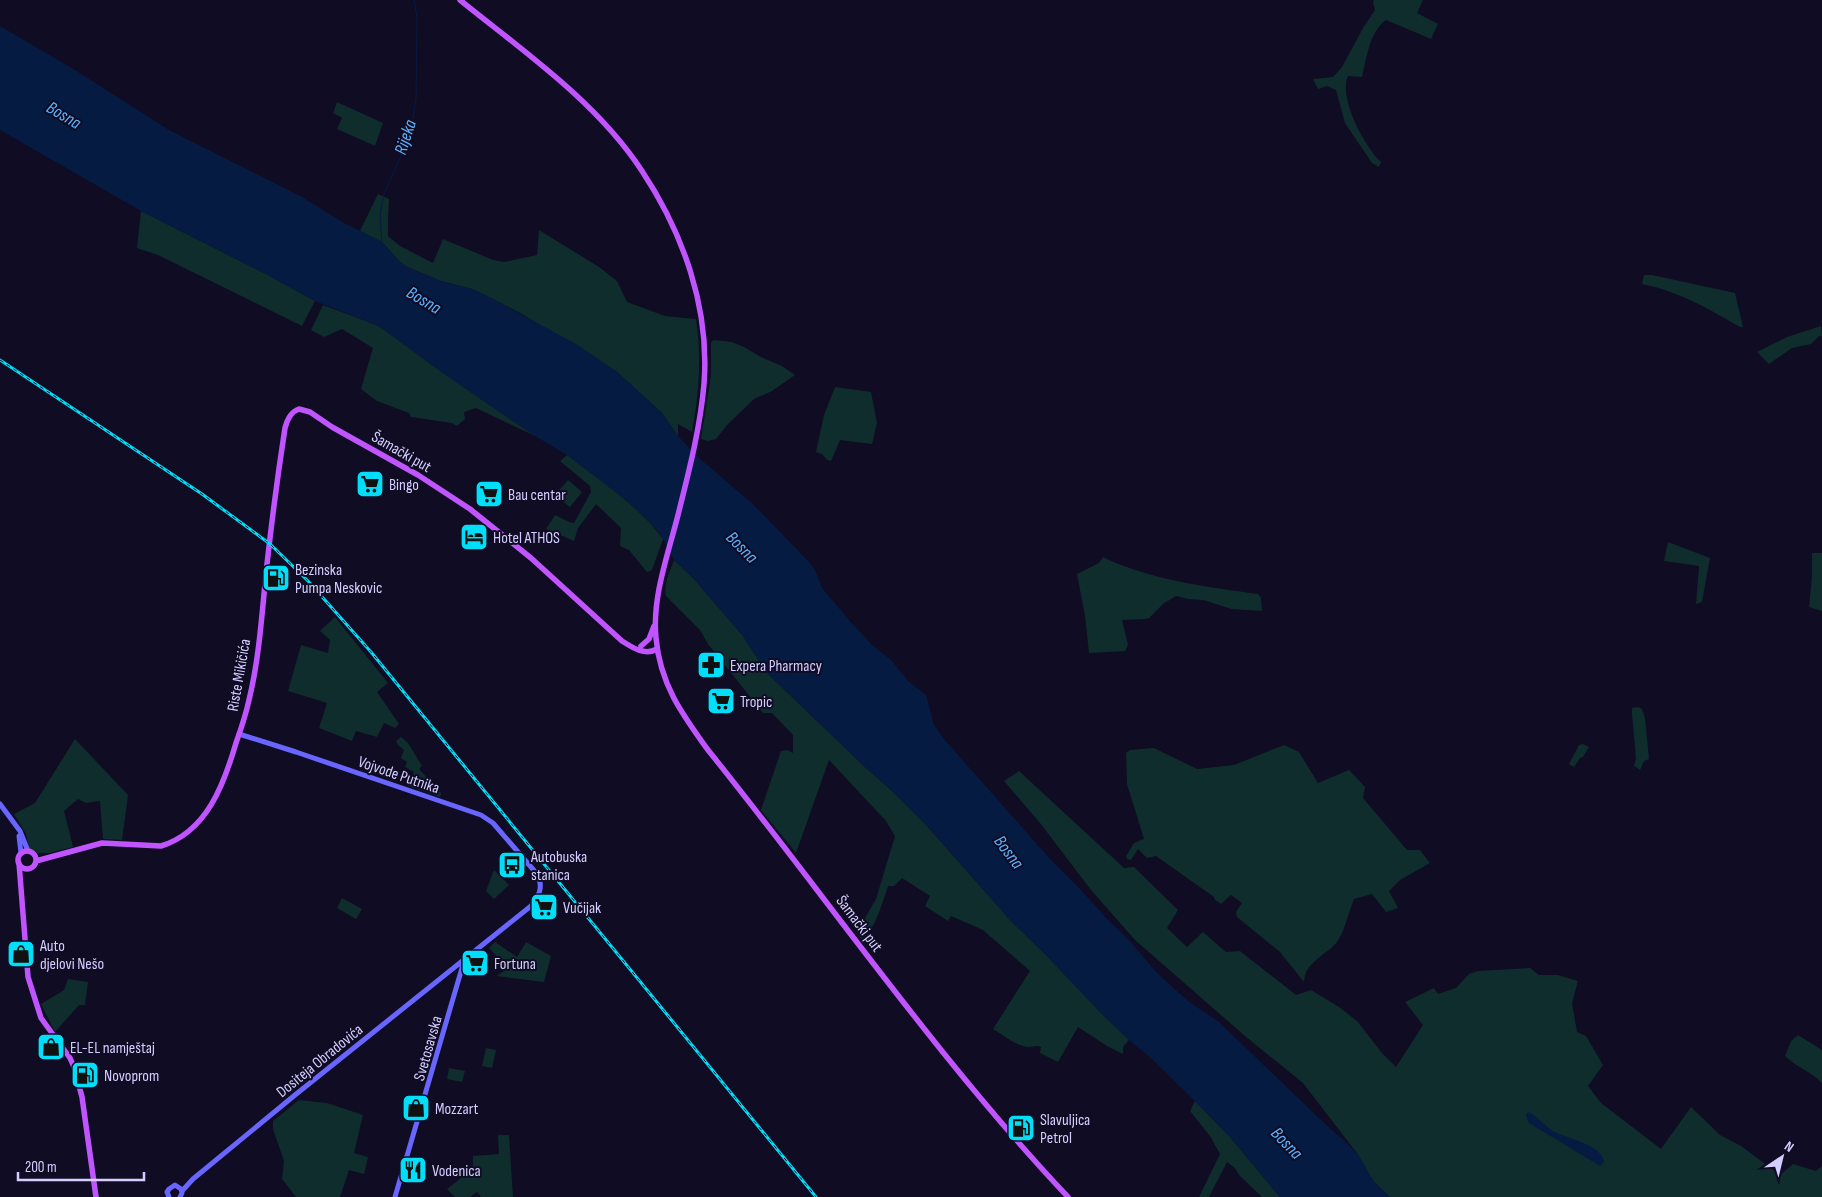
<svg xmlns="http://www.w3.org/2000/svg" width="1822" height="1197" font-family="'Sofia Sans Condensed',sans-serif">
	<style>
		.green { fill: #0f2d2c }
		.water { fill: #061b42 }
		.lines { fill: none; stroke-linecap: round; stroke-linejoin: round }
		.stream { stroke: #061b42; stroke-width: 1 }
		.secondary { stroke: #6965ff; stroke-width: 5 }
		.primary { stroke: #c055ff; stroke-width: 5.5 }
		.rail-casing { stroke: #00def9; stroke-width: 3 }
		.rail { stroke: #100c23; stroke-width: 1; stroke-dasharray: 4; stroke-linecap: butt }
		.labels { text-anchor: middle; stroke-width: 4; stroke-linejoin: round; paint-order: stroke }
		.street-label { font-size: 16px; fill: #d3ceff; stroke: #100c23 }
		.poi-label { font-size: 16px; fill: #d3ceff; stroke: #100c23; text-anchor: start }
		.water-label { font-size: 18px; font-style: italic; fill: #5cb2ff; stroke: #100c23 }
	</style>
	<rect width="100%" height="100%" fill="#100c23"/>
	<path class="green" d="M1374,0H1423L1417,13L1438,24L1431,39L1386,20C1369,33 1367,57 1362,77L1348,76C1338,98 1365,147 1381,162L1379,167L1372,163L1345,123L1336,90L1327,86L1318,89L1313,79L1333,77L1342,67L1363,28L1375,10L1373,2Z
		M337,102L383,123L375,146L337,129L342,118L333,113Z
		M378,194L389,199L388,219V236L400,246L433,263L443,239L493,260L504,262L537,255L539,230L599,267L617,281L627,302L665,316L696,319C702,358 699,394 692,432L678,424V436L662,413L617,372L522,314L489,297L472,289L441,281L407,267L401,263L382,242L360,231Z
		M141,211L266,274L315,301L302,326L158,255L137,248Z
		M1644,275H1652L1735,293L1743,327H1740C1709,309 1678,291 1642,284Z
		M323,305L379,326L443,373L535,436L476,408L464,412L465,419L457,426L452,423L411,417L409,413L377,401L361,389L373,348L342,329L324,337L311,330Z
		M1821,326L1822,336H1819L1811,344L1792,348L1769,364L1757,352L1787,337Z
		M714,340L732,342L744,347L761,357L782,366L795,375L772,391L754,399L727,425L716,439L708,441L701,439L711,376V342Z
		M835,387L871,392L877,423L872,444L840,440L831,461L827,460L822,454L816,452L824,415Z
		M567,455C601,481 638,505 663,539L652,570L647,572L629,550L620,546L621,528L596,504L578,528L574,541L546,529L555,515L569,522L574,523L591,492L590,486L560,461Z
		M568,480L582,492L570,507L555,495Z
		M1668,542L1710,558L1702,602L1696,604L1699,566L1664,561Z
		M1812,553H1822V611L1809,607L1812,577Z
		M1103,557C1150,580 1207,587 1258,594L1261,598L1262,611L1232,609L1203,600L1188,599L1176,596L1163,604L1149,618L1145,619L1122,620L1128,645L1125,651L1089,653L1085,616L1077,574L1099,563Z
		M674,560L694,579L743,636L767,673L865,767L891,790L927,826L1011,921L1047,956L1100,1012L1129,1040L1123,1047V1054L1107,1046L1078,1027L1058,1062L1040,1053L1041,1047C1036,1045 1034,1047 1029,1047C1016,1046 1003,1035 993,1029L1030,971L983,930L951,916L948,921L925,906L930,896L902,878L894,886H888C883,901 875,930 862,940L857,932L876,899L895,836L886,821L829,760L796,853L761,810L781,751L787,750L793,753V735L772,713H763L708,644L700,630L666,596C663,585 670,571 674,560Z
		M335,617L388,683L377,692L399,724L395,728L384,723L377,737L356,731L352,741L319,728L327,703L288,691L301,645L328,653L330,640L320,631Z
		M1638,707L1642,709L1645,718L1649,759L1644,761L1640,770L1634,766L1636,758L1632,714V708Z
		M401,737L408,743L422,766L419,769L441,793L440,797L408,786L414,772L405,767L407,762L401,758L404,750L398,745L396,741Z
		M75,739L128,795L122,840L103,839L100,801L86,803L78,799L64,811L73,847L49,853H38L29,848L26,834L14,814L35,803Z
		M1583,744L1589,747L1583,757L1580,758L1574,767L1569,764L1579,745Z
		M1284,745L1299,752L1318,783L1349,770L1365,787L1363,798L1407,850H1420L1430,863L1400,880L1389,891L1398,908L1386,912L1372,894L1354,899C1349,911 1346,926 1340,937C1331,955 1305,959 1304,982L1280,952L1237,917L1236,912L1242,903L1231,895L1221,904L1215,900L1214,897L1156,856L1147,858L1138,849L1131,860L1127,859L1126,856L1134,843L1144,839L1127,784L1126,753L1130,750L1154,748L1197,769L1234,765Z
		M1019,771L1124,868L1134,867L1178,910L1167,928L1187,947L1203,932L1226,952L1240,951L1296,995L1311,990L1339,1007L1357,1021L1382,1053L1396,1067L1423,1025L1405,1002L1434,988L1438,994L1456,988L1469,974L1478,971L1530,968L1539,975H1558L1578,981L1572,1003L1577,1032L1586,1036L1603,1065L1588,1086L1601,1103L1661,1149L1691,1107L1720,1135L1741,1146L1780,1175L1793,1164L1816,1171L1822,1166V1197H1390L1374,1182L1356,1152L1303,1083L1245,1036L1135,940L1091,890L1040,823L1004,781Z
		M494,870L509,885L494,899L486,891Z
		M342,898L362,909L356,919L337,908Z
		M495,942L517,957L526,942L551,956L544,982L497,976L508,968L489,948Z
		M68,979L88,982L85,1005H79L55,1032L41,1004L64,990Z
		M1798,1035L1822,1050V1083C1812,1072 1796,1067 1785,1056L1791,1041Z
		M486,1048L496,1050L492,1068L482,1066Z
		M449,1068L465,1071L462,1082L447,1079Z
		M299,1100L327,1103L363,1115L354,1153L368,1157L364,1174L349,1170L340,1197H296L282,1179L284,1161L273,1129V1121Z
		M1195,1101L1230,1137L1280,1197H1262L1239,1175L1235,1168L1227,1162L1209,1197H1199L1220,1154L1210,1136L1190,1111Z
		M498,1135H509L513,1197H481L477,1192L470,1197H455L447,1189L473,1169V1156L499,1154Z"/>
	<path class="water" d="M0,26L75,70L169,130L302,197L344,223L382,242L401,263L407,267L441,281L472,289L489,297L578,345L617,372L662,413L678,436L699,458L754,505L810,563L815,570L822,588L849,620L872,645L891,660L909,682L926,695L934,725L944,739L1051,860L1080,889L1108,920L1128,939L1157,973L1188,1001L1219,1022L1322,1121L1349,1145L1359,1156L1374,1182L1390,1197H1280L1230,1137L1213,1119L1151,1058L1129,1040L1100,1012L1047,956L1011,921L927,826L891,790L865,767L767,673L743,636L694,579L674,560L663,539L657,530L627,501L567,455L535,436L443,373L379,326L315,301L266,274L141,211L0,130Z
		M1529,1112C1538,1117 1544,1125 1553,1131C1567,1139 1602,1144 1604,1162L1600,1166L1529,1123L1527,1119L1526,1114Z"/>
	<g class="lines">
		<path class="stream" d="M382,243L380,215L384,194L405,147L412,126L416,99L417,17L414,0
			M0,811L2,815L0,819"/>
		<path class="secondary" d="M0,804L20,831L28,851
			M19,836L21,853
			M182,1191L193,1179L295,1095L531,906C539,896 544,887 537,874L493,823L481,815L296,752L239,734
			M169,1197L167,1192L169,1189L175,1185L181,1189L182,1193L180,1197
			M395,1197L462,968V962"/>
		<path class="primary" d="M460,0C523,51 597,102 642,171C683,233 710,308 704,384C700,430 688,475 677,519C667,557 652,599 656,638C660,684 682,714 708,750C828,899 937,1058 1068,1197
			M641,646L649,639L654,626
			M18 860a9 9 0 1 1 18 0a9 9 0 1 1-18 0Z
			M36,861L102,843L161,846C207,832 224,784 236,743C241,729 246,714 249,700C260,655 262,609 267,564C272,519 278,473 285,428C287,420 290,412 299,409L310,412L332,427L418,475L470,509L531,558L622,641C633,648 645,656 657,649
			M19,863L28,977L41,1018L70,1058L74,1067L82,1097L96,1197"/>
		<defs>
			<path id="rail" d="M0,360L202,494L270,544L308,581L371,652L816,1197"/>
		</defs>
		<use href="#rail" class="rail-casing"/>
		<use href="#rail" class="rail"/>
	</g>
	<defs>
		<symbol id="supermarket-square" viewBox="-11 -11 22 22"><rect x="-9" y="-9" width="18" height="18" rx="4" fill="#00def9" stroke="#100c23"/><path d="M-6-5.5h2.5l.6 2H6L4.5 2H-2.5L-4.4-4H-6ZM-1.5 3.2a1.3 1.3 0 1 0 .1 0ZM3 3.2a1.3 1.3 0 1 0 .1 0Z" fill="#111"/></symbol>
		<symbol id="hotel-square" viewBox="-11 -11 22 22"><rect x="-9" y="-9" width="18" height="18" rx="4" fill="#00def9" stroke="#100c23"/><path d="M-6-4.5h1.5V1H6V5H4.5V3h-9V5H-6ZM-4 0a1.8 1.8 0 1 1 3.6 0ZM.5 0V-2.5h3Q6-2.5 6 0Z" fill="#111"/></symbol>
		<symbol id="fuel-square" viewBox="-11 -11 22 22"><rect x="-9" y="-9" width="18" height="18" rx="4" fill="#00def9" stroke="#100c23"/><path d="M-5.5-6h7V0h2V4h1.3V-2.5L3-4.5l.8-.8L6-3V5H2.5V1h-1V6h-7ZM-4.2-4.7v3.2H.2V-4.7Z" fill="#111"/></symbol>
		<symbol id="pharmacy-square" viewBox="-11 -11 22 22"><rect x="-9" y="-9" width="18" height="18" rx="4" fill="#00def9" stroke="#100c23"/><path d="M-2-6h4v4h4v4h-4v4h-4v-4h-4v-4h4Z" fill="#111"/></symbol>
		<symbol id="bus-square" viewBox="-11 -11 22 22"><rect x="-9" y="-9" width="18" height="18" rx="4" fill="#00def9" stroke="#100c23"/><path d="M-5-6H5V4H4V6H2V4H-2V6H-4V4H-5ZM-3.5-4V0h7V-4ZM-3.5 1.2v1.5H-2V1.2ZM2 1.2v1.5H3.5V1.2Z" fill="#111"/></symbol>
		<symbol id="shop-square" viewBox="-11 -11 22 22"><rect x="-9" y="-9" width="18" height="18" rx="4" fill="#00def9" stroke="#100c23"/><path d="M-5-2.5h2.3a2.7 3.5 0 0 1 5.4 0H5L5.5 6h-11ZM-1.5-2.5h3a1.5 2.3 0 0 0-3 0Z" fill="#111"/></symbol>
		<symbol id="restaurant-square" viewBox="-11 -11 22 22"><rect x="-9" y="-9" width="18" height="18" rx="4" fill="#00def9" stroke="#100c23"/><path d="M-5-6h1v4h1v-4h1v4h1v-4h1v5L-1.5 .5V6h-2V.5L-5-1ZM5-6V6H3V1.5H1.5Q1.5-4 5-6Z" fill="#111"/></symbol>
	</defs>
	<g fill-rule="evenodd">
		<use href="#supermarket-square" x="354" y="468" width="32" height="32"/>
		<use href="#supermarket-square" x="473" y="478" width="32" height="32"/>
		<use href="#hotel-square" x="458" y="521" width="32" height="32"/>
		<use href="#fuel-square" x="260" y="562" width="32" height="32"/>
		<use href="#pharmacy-square" x="695" y="649" width="32" height="32"/>
		<use href="#supermarket-square" x="705" y="685" width="32" height="32"/>
		<use href="#bus-square" x="496" y="849" width="32" height="32"/>
		<use href="#supermarket-square" x="528" y="891" width="32" height="32"/>
		<use href="#shop-square" x="5" y="938" width="32" height="32"/>
		<use href="#supermarket-square" x="459" y="947" width="32" height="32"/>
		<use href="#shop-square" x="35" y="1031" width="32" height="32"/>
		<use href="#fuel-square" x="69" y="1059" width="32" height="32"/>
		<use href="#shop-square" x="400" y="1092" width="32" height="32"/>
		<use href="#fuel-square" x="1005" y="1112" width="32" height="32"/>
		<use href="#restaurant-square" x="397" y="1154" width="32" height="32"/>
	</g>
	<g class="labels">
		<g class="street-label">
			<text transform="translate(402 451) rotate(30)" y="6">Šamački put</text>
			<text transform="translate(238 675) rotate(-80)" y="6">Riste Mikičića</text>
			<text transform="translate(399 774) rotate(19)" y="6">Vojvode Putnika</text>
			<text transform="translate(860 923) rotate(53)" y="6">Šamački put</text>
			<text transform="translate(427 1048) rotate(-74)" y="6">Svetosavska</text>
			<text transform="translate(319 1060) rotate(-39)" y="6">Dositeja Obradovića</text>
		</g>
		<g class="poi-label">
			<text x="389" y="490">Bingo</text>
			<text x="508" y="500">Bau centar</text>
			<text x="493" y="543">Hotel ATHOS</text>
			<text x="295" y="575">Bezinska<tspan x="295" dy="18">Pumpa Neskovic</tspan></text>
			<text x="730" y="671">Expera Pharmacy</text>
			<text x="740" y="707">Tropic</text>
			<text x="531" y="862">Autobuska<tspan x="531" dy="18">stanica</tspan></text>
			<text x="563" y="913">Vučijak</text>
			<text x="40" y="951">Auto<tspan x="40" dy="18">djelovi Nešo</tspan></text>
			<text x="494" y="969">Fortuna</text>
			<text x="70" y="1053">EL-EL namještaj</text>
			<text x="104" y="1081">Novoprom</text>
			<text x="435" y="1114">Mozzart</text>
			<text x="1040" y="1125">Slavuljica<tspan x="1040" dy="18">Petrol</tspan></text>
			<text x="432" y="1176">Vodenica</text>
		</g>
		<g class="water-label">
			<text transform="translate(64 115) rotate(31)" y="6">Bosna</text>
			<text transform="translate(405 137) rotate(-72)" y="6">Rijeka</text>
			<text transform="translate(424 300) rotate(31)" y="6">Bosna</text>
			<text transform="translate(742 547) rotate(45)" y="6">Bosna</text>
			<text transform="translate(1009 852) rotate(53)" y="6">Bosna</text>
			<text transform="translate(1287 1143) rotate(46)" y="6">Bosna</text>
		</g>
	</g>
	<g transform="translate(1782 1157) rotate(35)" stroke="#100c23" stroke-width="4" paint-order="stroke">
	<path d="M0-4L9 19L0 12L-9 19Z" fill="#d3ceff"/>
	<text y="-8" font-size="14" font-weight="bold" text-anchor="middle" fill="#d3ceff">N</text>
	</g>
	<path d="M18 1172v8h126v-8" fill="none" stroke="#d3ceff" stroke-width="2.5"/>
	<text x="25" y="1172" font-size="15" fill="#d3ceff" stroke="#100c23" stroke-width="4" paint-order="stroke">200 m</text>
</svg>
